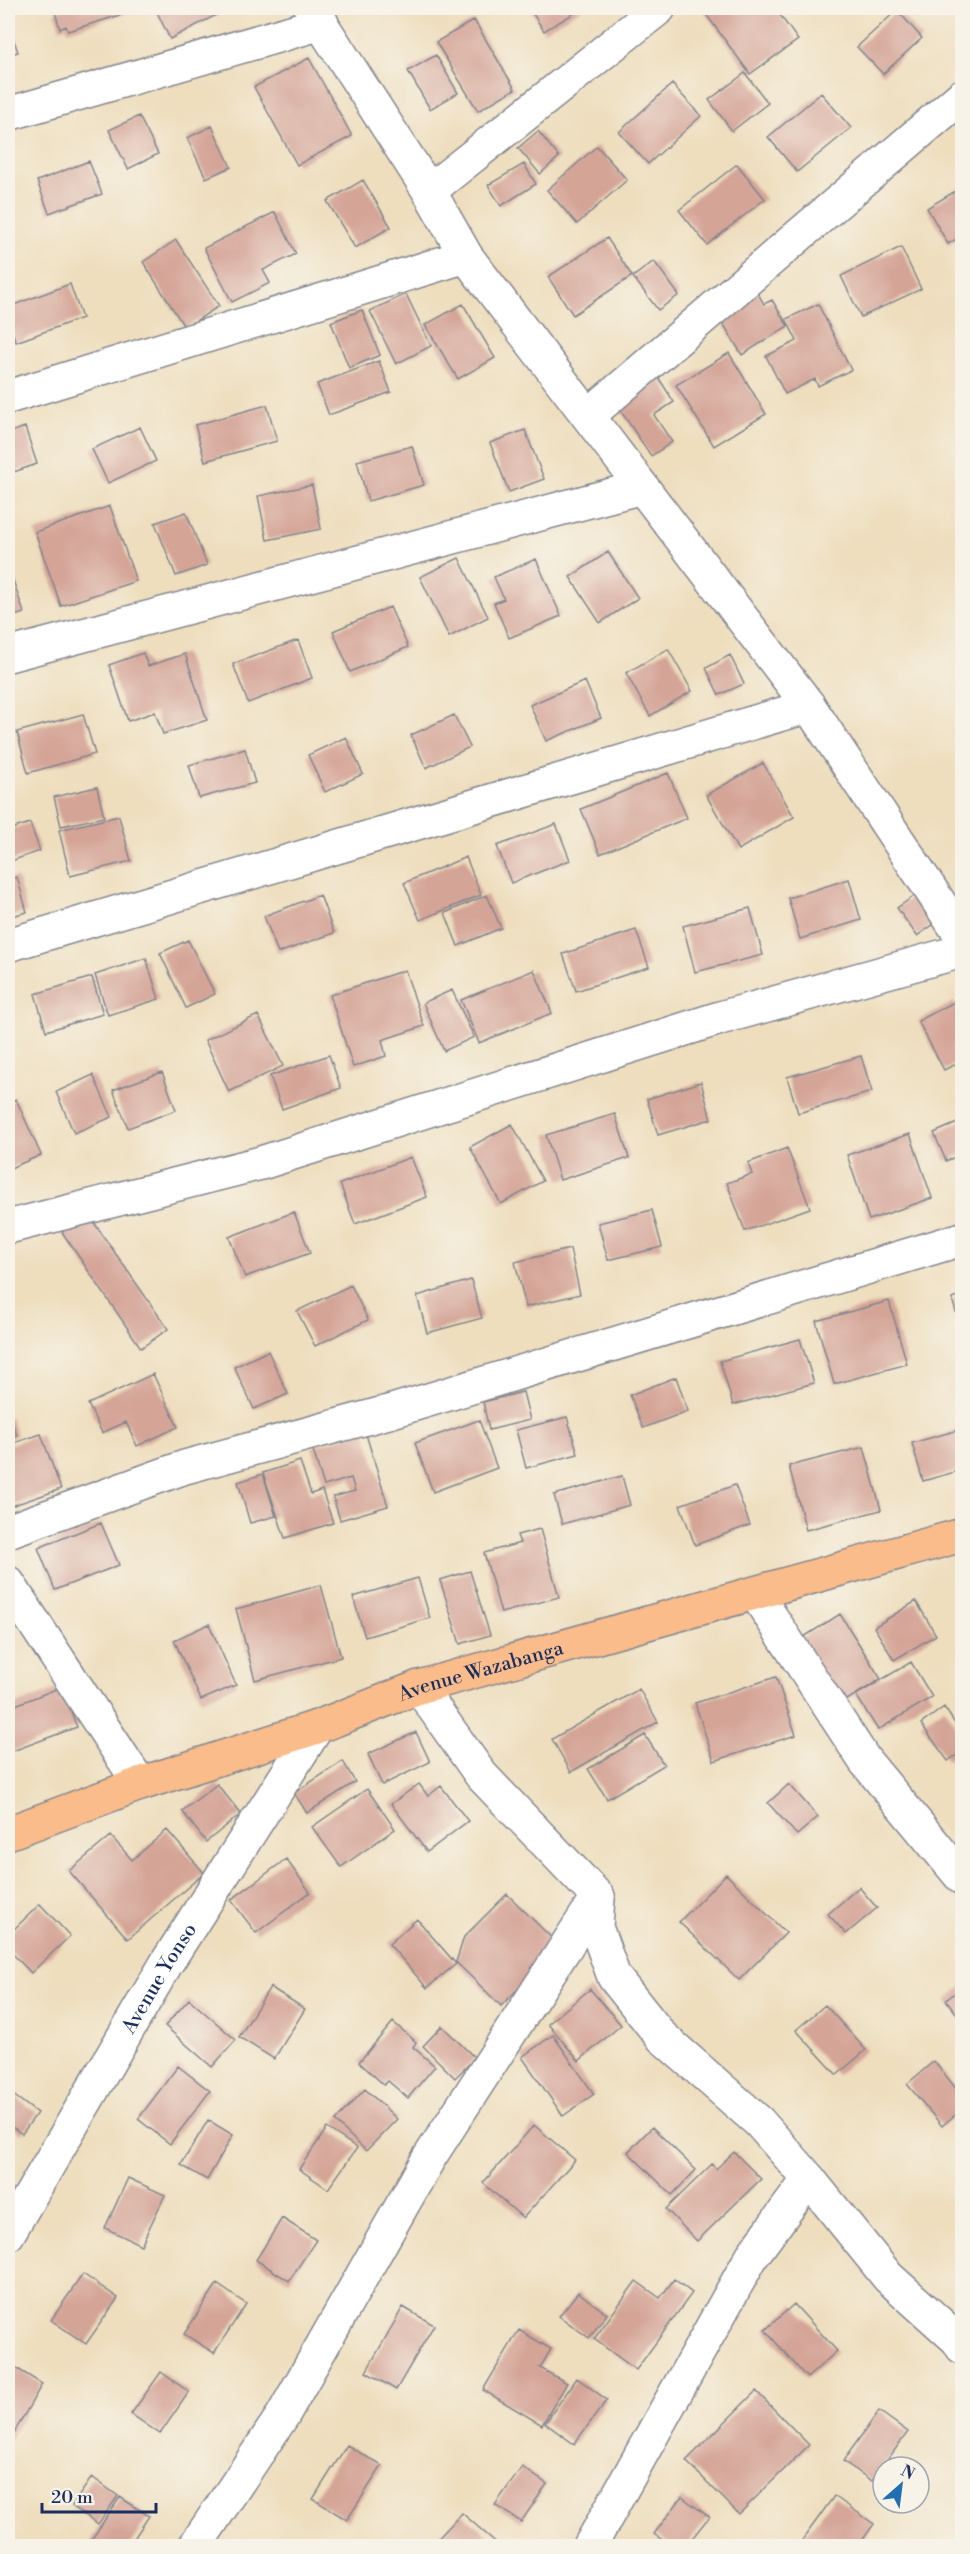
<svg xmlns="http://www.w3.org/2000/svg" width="970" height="2554" font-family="'Libre Bodoni',serif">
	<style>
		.building { fill: #d4a497 }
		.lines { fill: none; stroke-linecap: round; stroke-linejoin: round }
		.minor-casing { stroke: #84868e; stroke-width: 36 }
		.major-casing { stroke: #84868e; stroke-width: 36 }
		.minor { stroke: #fff; stroke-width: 33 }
		.major { stroke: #f9bc8a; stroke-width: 33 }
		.labels { text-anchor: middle; stroke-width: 5; stroke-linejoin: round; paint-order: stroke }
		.street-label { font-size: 20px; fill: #1b2f5e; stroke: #f7f3e8 }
	</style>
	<rect width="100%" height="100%" fill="#f7f3e8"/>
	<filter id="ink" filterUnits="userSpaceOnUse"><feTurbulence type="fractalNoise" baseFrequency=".0167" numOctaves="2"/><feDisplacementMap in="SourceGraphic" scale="12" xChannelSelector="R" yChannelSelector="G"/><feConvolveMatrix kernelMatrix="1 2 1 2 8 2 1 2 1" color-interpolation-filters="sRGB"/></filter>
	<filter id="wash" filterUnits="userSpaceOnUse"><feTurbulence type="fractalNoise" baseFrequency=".008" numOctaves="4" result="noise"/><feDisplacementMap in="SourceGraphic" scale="24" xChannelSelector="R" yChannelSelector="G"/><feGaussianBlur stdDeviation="1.35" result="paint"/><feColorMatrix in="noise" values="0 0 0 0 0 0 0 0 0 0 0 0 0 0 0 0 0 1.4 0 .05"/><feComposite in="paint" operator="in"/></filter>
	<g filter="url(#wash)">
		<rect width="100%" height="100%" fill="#eedebe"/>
		<g id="blocks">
			<path class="building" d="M60,8H128L130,12L68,31L66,26L60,29L55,12L61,10Z
				M155,8H225L226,10L170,39Z
				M529,8H583L544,31Z
				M713,8H775L798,40L750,74L705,13Z
				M897,10L922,38L883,74L857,47Z
				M474,20L515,89L478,111L436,42Z
				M8,23L18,52L8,55Z
				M436,55L458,93L430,109L408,71Z
				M309,58L352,136L297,165L254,87Z
				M745,73L768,103L732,131L709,100Z
				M672,84L701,116L648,164L619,132Z
				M821,93L851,128L797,172L768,137Z
				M139,116L158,154L128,169L109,130Z
				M212,126L231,167L206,178L187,138Z
				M538,131L559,157L540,174L518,148Z
				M597,146L627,180L577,224L547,190Z
				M89,161L102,194L49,213L37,181Z
				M524,164L536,184L501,206L488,185Z
				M737,164L765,199L707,245L679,210Z
				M363,180L391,227L355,248L327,201Z
				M962,187V236L948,244L927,208Z
				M275,212L296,254L263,270L270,283L232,302L204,248Z
				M607,238L632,276L573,315L548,277Z
				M176,240L219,306L185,328L143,262Z
				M901,247L921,289L861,317L841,276Z
				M654,261L679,295L658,310L633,277Z
				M70,284L82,318L16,342L8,320V307Z
				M754,287L764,304L772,300L788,326L742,355L715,310Z
				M406,294L431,346L396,364L370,311Z
				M463,304L495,358L458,379L425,325Z
				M818,304L851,370L818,386L815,379L785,394L766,356L797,341L786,319Z
				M362,310L380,355L349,368L331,322Z
				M729,353L766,414L714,446L676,385Z
				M379,361L391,392L329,415L317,384Z
				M658,377L674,402L654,415L672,442L651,456L616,404Z
				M267,405L277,441L205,461L195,425Z
				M25,427L37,464L8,474V433Z
				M140,427L156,461L108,483L92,449Z
				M525,430L544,479L509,492L490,443Z
				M412,446L424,485L368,501L357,461Z
				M312,485L321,529L267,540L258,496Z
				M110,506L136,581L61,606L35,532Z
				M186,512L207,565L176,576L155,523Z
				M608,552L638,598L600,623L570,577Z
				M459,558L488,617L449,637L420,577Z
				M536,559L561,616L509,638L494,603L504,599L494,577Z
				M11,574L24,613L8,618V575Z
				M390,607L408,647L350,672L333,631Z
				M298,640L312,678L248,703L233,664Z
				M668,649L692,691L650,716L626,673Z
				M143,653L148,666L185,654L207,720L163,734L155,712L128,721L109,665Z
				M730,655L744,684L719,695L706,668Z
				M585,681L601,718L546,741L530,705Z
				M83,714L95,754L28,773L17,732Z
				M454,715L470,747L426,768L411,735Z
				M346,737L363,774L325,792L308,755Z
				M245,749L255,783L199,798L189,765Z
				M763,763L794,817L738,850L706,795Z
				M668,773L687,818L600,854L581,809Z
				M97,787L104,817L61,826L54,797Z
				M119,816L131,861L70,876L59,830Z
				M30,823L40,851L8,862V830Z
				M556,824L570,860L511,883L497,846Z
				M466,857L481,895L420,920L404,883Z
				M17,877L27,912L8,917V879Z
				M849,879L861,920L800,939L788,898Z
				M917,894L937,922L917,936L897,908Z
				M320,895L334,933L278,953L264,916Z
				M487,895L501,928L458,946L445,913Z
				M750,908L763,955L695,972L683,926Z
				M636,930L649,967L576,991L563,954Z
				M188,940L215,994L186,1008L160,953Z
				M146,958L159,999L108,1015L95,975Z
				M405,970L424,1026L382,1040L386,1056L353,1067L330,995Z
				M534,970L552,1013L479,1043L461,1000Z
				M92,977L103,1014L46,1031L35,994Z
				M452,990L474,1037L444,1051L423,1003Z
				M954,1002L962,1018V1061L944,1070L918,1021Z
				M258,1015L283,1066L229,1092L205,1040Z
				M329,1055L341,1088L282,1109L270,1076Z
				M861,1056L872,1092L798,1113L787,1077Z
				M162,1072L176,1110L128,1128L113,1090Z
				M93,1075L112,1117L74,1133L56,1092Z
				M701,1082L711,1119L658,1135L647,1099Z
				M16,1099L41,1155L8,1169V1103Z
				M615,1114L629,1158L560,1180L546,1135Z
				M962,1121V1154L946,1161L934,1133Z
				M512,1124L543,1181L501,1204L470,1147Z
				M910,1134L932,1198L869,1220L847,1155Z
				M787,1148L810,1208L745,1231L727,1183L752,1174L748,1163Z
				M411,1157L427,1197L355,1224L340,1184Z
				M652,1210L662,1247L608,1260L598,1223Z
				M294,1212L310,1253L245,1277L229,1237Z
				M88,1214L168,1329L141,1348L62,1232Z
				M570,1249L580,1294L526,1307L515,1262Z
				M471,1280L482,1318L427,1333L417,1296Z
				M351,1285L368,1320L315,1346L297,1311Z
				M962,1296V1331L952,1299Z
				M889,1301L907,1364L834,1384L816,1321Z
				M800,1339L814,1383L733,1405L720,1361Z
				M268,1351L288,1394L254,1409L234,1367Z
				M153,1374L178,1427L137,1446L126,1422L102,1433L88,1404Z
				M676,1377L688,1411L643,1428L630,1395Z
				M523,1392L530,1420L489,1430L483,1402Z
				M8,1414L17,1435L8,1439Z
				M567,1417L578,1454L526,1468L516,1430Z
				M479,1420L497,1468L433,1492L415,1443Z
				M962,1429V1470L923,1481L912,1443Z
				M365,1431L388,1506L340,1520L333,1497L355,1491L351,1478L324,1486L312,1447Z
				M41,1434L61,1489L8,1507V1445Z
				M864,1447L881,1510L806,1530L789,1466Z
				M300,1461L311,1494L322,1490L333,1523L285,1538L263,1473Z
				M263,1474L276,1516L250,1523L238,1482Z
				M622,1476L630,1505L562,1524L554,1495Z
				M735,1485L750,1525L695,1545L680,1505Z
				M101,1523L119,1565L55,1590L38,1548Z
				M540,1529L559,1597L501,1613L484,1553L520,1543L517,1535Z
				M470,1571L490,1635L460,1644L440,1580Z
				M418,1578L430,1618L365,1637L353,1597Z
				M321,1585L341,1657L255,1680L236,1609Z
				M916,1601L936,1635L894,1660L874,1627Z
				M840,1614L881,1679L839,1705L799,1640Z
				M209,1624L236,1685L201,1700L174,1640Z
				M911,1662L932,1697L878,1730L856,1695Z
				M776,1677L796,1735L714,1761L695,1703Z
				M61,1687L77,1727L10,1752L8,1744V1708Z
				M639,1689L658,1722L571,1772L552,1739Z
				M944,1707L962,1734V1751L948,1761L921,1724Z
				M416,1732L430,1762L382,1785L368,1754Z
				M645,1735L664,1765L607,1799L588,1769Z
				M343,1761L355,1782L307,1813L294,1793Z
				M217,1784L241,1814L206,1842L182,1811Z
				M419,1784L428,1796L441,1786L468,1821L427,1852L391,1804Z
				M789,1784L818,1817L797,1835L768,1803Z
				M367,1789L395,1829L341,1867L312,1827Z
				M167,1830L204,1873L128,1939L69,1871L111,1836L132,1860Z
				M286,1859L310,1892L256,1933L231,1900Z
				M726,1874L786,1933L739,1980L679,1922Z
				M859,1887L877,1908L846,1934L828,1914Z
				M507,1894L560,1946L501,2006L456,1962L464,1937Z
				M40,1904L70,1936L31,1973L8,1949V1935Z
				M417,1919L456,1964L427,1988L389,1944Z
				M270,1987L305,2009L274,2059L239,2037Z
				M962,1987V2020L946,2000Z
				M590,1989L621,2025L579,2061L548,2024Z
				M189,1999L236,2040L212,2067L165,2026Z
				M825,2005L866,2050L837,2075L796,2030Z
				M393,2022L416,2042L413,2047L435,2066L408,2098L388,2081L384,2085L359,2062Z
				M442,2026L475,2058L455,2078L423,2046Z
				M553,2035L594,2094L563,2116L522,2057Z
				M934,2061L962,2096V2109L942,2126L907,2084Z
				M178,2066L210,2091L170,2144L138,2119Z
				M365,2089L397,2119L366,2151L335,2121Z
				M8,2091L37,2113L22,2134L8,2124Z
				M208,2120L233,2135L207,2180L181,2165Z
				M534,2125L575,2160L523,2218L483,2183Z
				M652,2127L696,2170L672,2195L628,2152Z
				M327,2128L357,2148L328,2189L299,2169Z
				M734,2152L761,2179L697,2241L666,2209L712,2164L716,2169Z
				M128,2178L165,2195L141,2245L105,2228Z
				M282,2218L316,2240L289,2281L256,2260Z
				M83,2274L118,2298L86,2344L51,2320Z
				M674,2279L692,2293L636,2370L594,2339L636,2281L660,2298Z
				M217,2284L246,2304L214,2353L184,2334Z
				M578,2292L607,2314L589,2338L559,2316Z
				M794,2304L837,2351L807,2378L765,2330Z
				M403,2307L434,2325L396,2390L366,2372Z
				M519,2330L551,2349L540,2368L567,2383L542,2425L483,2390Z
				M8,2363L42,2384L10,2440L8,2438Z
				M161,2372L189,2392L160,2434L131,2414Z
				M577,2378L607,2400L574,2444L545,2423Z
				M756,2391L809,2445L739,2514L686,2461Z
				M879,2411L908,2432L872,2481L843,2461Z
				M347,2445L382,2466L347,2520L313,2499Z
				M522,2467L547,2484L521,2522L495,2505Z
				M92,2477L118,2496L98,2524L72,2506Z
				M834,2496L874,2524L861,2542L867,2546H798Z
				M120,2497L149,2516L129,2546H87Z
				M682,2497L709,2517L686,2546H671L654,2534Z
				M462,2513L500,2546H431Z"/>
		</g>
	</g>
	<g filter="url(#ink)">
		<use href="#blocks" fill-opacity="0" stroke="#84868e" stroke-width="1.5"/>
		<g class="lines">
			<defs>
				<g id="minor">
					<path d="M311,8L429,191L466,256L809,706L962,937"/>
					<path d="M8,114L322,23"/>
					<path d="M429,191L659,8"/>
					<path d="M8,397L466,256"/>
					<path d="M589,415L962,96"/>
					<path d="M8,655L642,487"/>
					<path d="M8,945L809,706"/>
					<path d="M8,1227L261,1163L720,1018L962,951"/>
					<path d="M8,1531L185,1467L392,1411L962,1239"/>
					<path d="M8,1583L140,1784"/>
					<path d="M756,1594L865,1761L962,1878"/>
					<path d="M419,1687L481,1775L598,1897L596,1927L614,1977L661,2036L759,2122L809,2179L888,2277L958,2340L962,2347"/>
					<path id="s1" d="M8,2234L166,1964L317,1727"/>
					<path d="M195,2546L283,2415L429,2158L598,1897"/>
					<path d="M590,2546L752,2256L809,2179"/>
				</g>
				<g id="major">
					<path id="s2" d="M8,1833L140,1784L317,1727L419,1687L962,1535"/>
				</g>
			</defs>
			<use href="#minor" class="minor-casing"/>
			<use href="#major" class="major-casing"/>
			<use href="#minor" class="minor"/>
			<use href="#major" class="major"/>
		</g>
	</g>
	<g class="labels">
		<g class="street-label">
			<text dy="7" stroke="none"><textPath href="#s2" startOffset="500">Avenue Wazabanga</textPath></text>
			<text dy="7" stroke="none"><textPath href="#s1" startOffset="297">Avenue Yonso</textPath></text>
		</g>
	</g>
	<rect width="970" height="2554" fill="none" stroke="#f7f3e8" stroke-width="30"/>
	<g transform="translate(901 2485) rotate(28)"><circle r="28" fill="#f7f3e8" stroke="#9fa5b1" stroke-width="1.5"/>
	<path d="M0-4.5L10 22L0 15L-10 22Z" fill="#1f6fb2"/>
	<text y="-9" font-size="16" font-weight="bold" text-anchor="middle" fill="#1b2f5e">N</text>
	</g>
	<path d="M42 2503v9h114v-9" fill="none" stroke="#1b2f5e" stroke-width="3"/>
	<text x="51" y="2503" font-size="18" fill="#1b2f5e" stroke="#f7f3e8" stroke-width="4.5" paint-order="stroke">20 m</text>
</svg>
